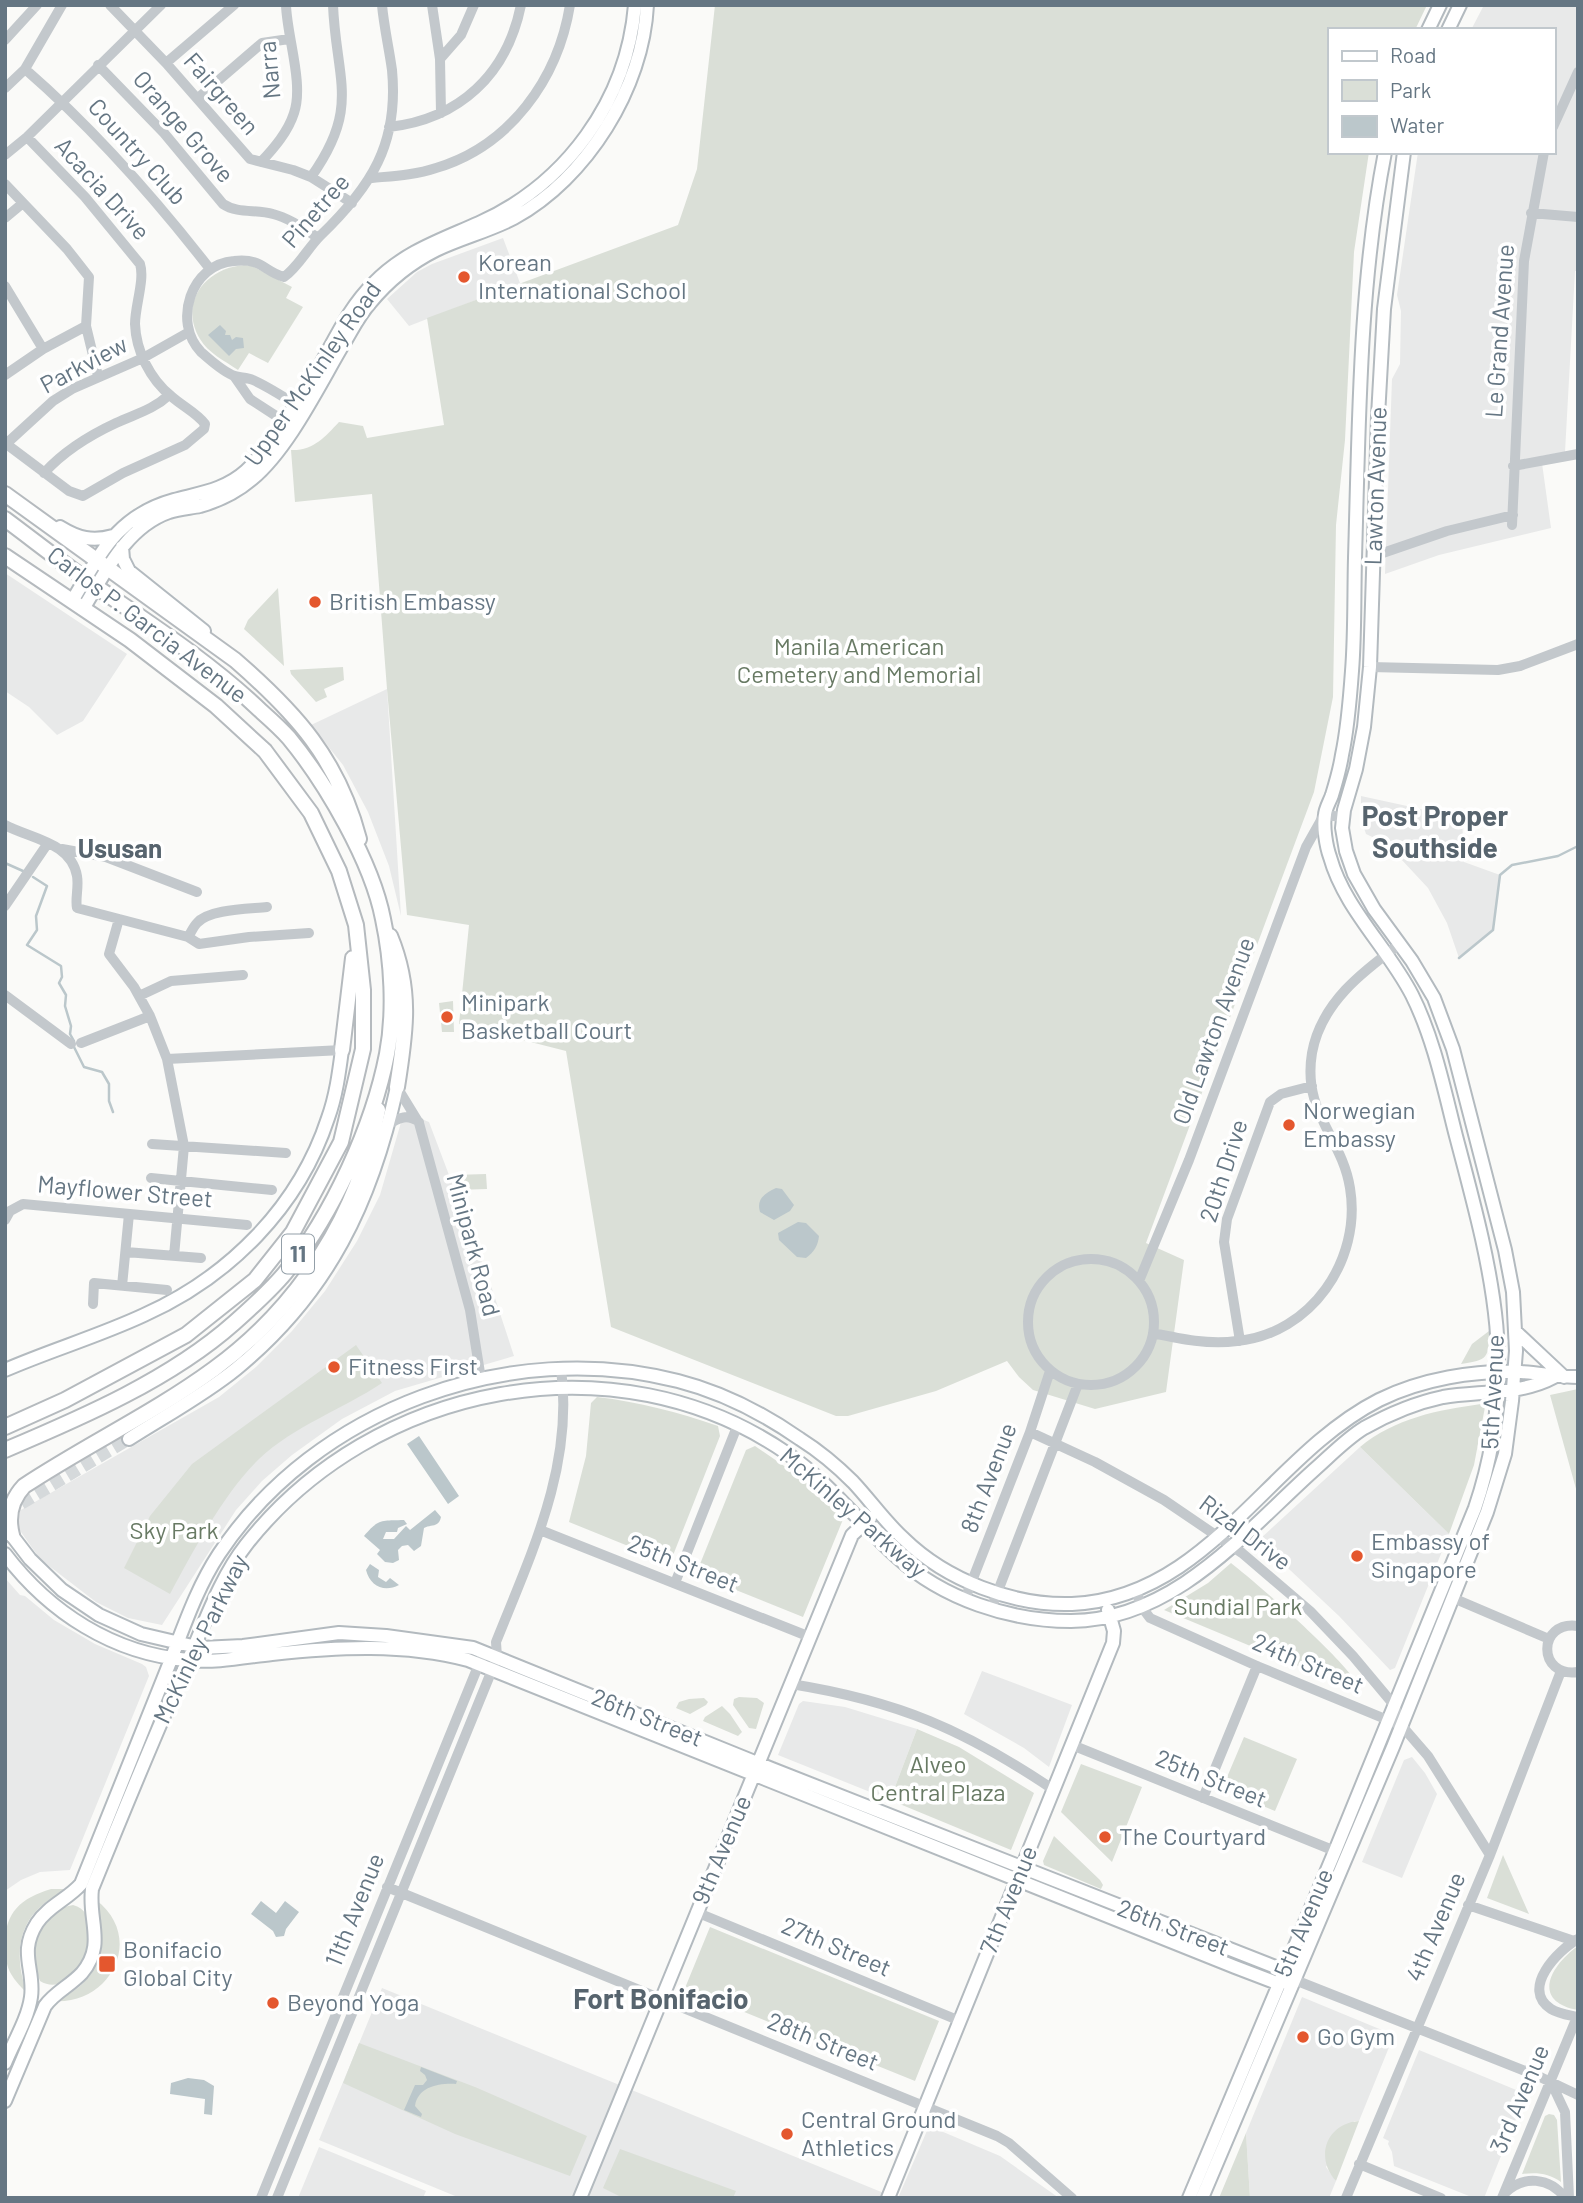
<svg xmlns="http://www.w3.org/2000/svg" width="1583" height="2203" font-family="Barlow,sans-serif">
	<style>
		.built { fill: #e8e9e9 }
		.green { fill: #dadfd7 }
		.water { fill: #bbc7cb }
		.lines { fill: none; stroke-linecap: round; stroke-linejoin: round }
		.stream { stroke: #bbc7cb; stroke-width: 2.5 }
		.secondary-tunnel { stroke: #d5d9db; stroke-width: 12; stroke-dasharray: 12 6; stroke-linecap: butt }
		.secondary-casing { stroke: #b3babf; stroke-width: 16 }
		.primary-casing { stroke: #b5babe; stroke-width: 18 }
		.street { stroke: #c3c8cc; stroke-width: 10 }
		.secondary { stroke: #fff; stroke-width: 12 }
		.primary { stroke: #fff; stroke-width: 14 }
		.poi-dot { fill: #e4572e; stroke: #fff; stroke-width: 2.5 }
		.labels { text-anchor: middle; stroke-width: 7; stroke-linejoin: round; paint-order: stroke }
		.shield { fill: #fff; stroke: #939fa8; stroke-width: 2 }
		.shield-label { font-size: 23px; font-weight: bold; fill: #657683 }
		.street-label { font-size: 24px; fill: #657683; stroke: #fff }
		.poi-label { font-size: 24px; fill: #657683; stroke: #fff; text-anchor: start }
		.park-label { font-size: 24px; fill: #687a64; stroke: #fff }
		.neighbourhood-label { font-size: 26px; font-weight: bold; fill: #57646e; stroke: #fff }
		.quarter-label { font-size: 28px; font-weight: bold; fill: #57646e; stroke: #fff }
	</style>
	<rect width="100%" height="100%" fill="#fafaf8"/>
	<path class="built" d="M1484,5H1578V271H1575L1565,452L1541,456L1551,528L1439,555L1385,574L1392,379L1400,364L1401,311L1397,295L1418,152H1553V30H1471Z
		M503,238L520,283L409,326L387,299L417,272L432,264Z
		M5,573L127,654L83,721L57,735L29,707L5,691Z
		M387,689L401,916L389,866L368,812L343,765L311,725Z
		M1361,796L1462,818L1464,862L1500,875L1493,930L1459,958L1447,923L1428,888L1387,844L1366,834L1361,819Z
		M404,1112L429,1122L492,1289L514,1356L395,1391L342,1419L292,1455L262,1481L236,1510L162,1625L128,1618L96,1602L40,1559L21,1532L15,1520L19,1511L219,1397L256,1367L292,1331L325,1291L357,1241L380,1195Z
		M1360,1447L1449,1534L1395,1668L1390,1670L1339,1616L1260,1542L1261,1538Z
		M5,1578L20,1595L25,1596L54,1620L95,1644L142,1664L146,1667L149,1676L70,1870L40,1872L21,1880L5,1891Z
		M982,1671L1072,1705L1049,1767L1024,1748L964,1714Z
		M803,1701L845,1707L917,1729L890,1800L778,1755L799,1704Z
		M1412,1757L1425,1773L1437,1794L1402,1878L1362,1862L1404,1760Z
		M382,1988L896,2198H460L319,2140Z
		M1302,1997L1394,2035L1359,2121H1354L1326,2167L1336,2181L1329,2198H1250L1246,2133Z
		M1419,2050L1526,2094L1484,2198H1474L1394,2166L1392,2152L1388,2144L1389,2141L1383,2138Z
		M929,2126L1000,2156L1059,2198H898Z
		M319,2147L426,2191L423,2198H298Z"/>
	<path class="green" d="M715,5H1427L1415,30H1329V152H1369L1354,252L1345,440L1336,525L1333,697L1314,792L1146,1243L1184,1260L1166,1392L1095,1409L1033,1390L1019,1377L1007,1361L936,1391L848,1416H836L611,1327L566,1051L459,1024L469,925L407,915L387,689L372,494L295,502L291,450C313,451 325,437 339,422L363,426L367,438L444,425L427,318L678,225L697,169Z
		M244,265L252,266L292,287L286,298L303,307L268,363L249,353L238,370C225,361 208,353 200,339C178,302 206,268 244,265Z
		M278,588L284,666L244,629L248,620Z
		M343,667L344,680L324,689L327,697L316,702L291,674L290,670Z
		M453,1001L454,1032H442L439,1003Z
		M486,1174L487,1189L456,1190L454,1175Z
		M1489,1331C1489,1358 1488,1360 1461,1364L1472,1344Z
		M356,1345L382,1383C343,1409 294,1426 259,1459C224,1493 193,1551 170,1594L124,1568L150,1516L192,1464Z
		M1578,1389V1496L1550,1395Z
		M597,1397C639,1402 678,1412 718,1426L720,1436L670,1563L569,1522L586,1456L591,1403Z
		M1481,1404L1485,1407L1474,1465L1449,1534L1360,1447C1395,1418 1438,1410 1481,1404Z
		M755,1446L803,1479L844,1517L803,1617L696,1574L746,1450Z
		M1231,1563C1253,1580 1358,1670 1361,1692L1164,1610L1208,1583Z
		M739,1697L757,1698L764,1703L756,1729L749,1728L733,1705L734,1699Z
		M704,1698L708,1702L706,1705L690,1714L676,1708L679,1702L689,1699Z
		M722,1706L730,1714L742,1732L738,1736L703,1721L705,1717Z
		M917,1729L959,1747L1034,1793L1011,1850L890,1800Z
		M1244,1737L1297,1759L1275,1811L1222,1789Z
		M1081,1764L1142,1787L1112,1862L1061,1812Z
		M1054,1836L1100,1880L1103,1885L1101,1889L1044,1865L1043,1861Z
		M1503,1855L1529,1914L1487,1898Z
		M51,1889H72C22,1906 10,1946 27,1993C10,1976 5,1968 5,1944C5,1912 21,1898 51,1889Z
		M96,1900C146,1938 110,2007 51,2001C101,1986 109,1945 96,1900Z
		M73,1905C112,1914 77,2004 40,1981C27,1952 39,1910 73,1905Z
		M710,1927L939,2021L915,2081L685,1988Z
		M1578,1946V2010C1530,2001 1551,1965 1578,1946Z
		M359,2043L475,2087L587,2136L570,2176L455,2134L343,2083Z
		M1549,2114L1554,2115L1557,2120L1561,2182C1549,2173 1536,2172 1522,2174L1545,2116Z
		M1359,2121L1336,2181C1314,2157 1327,2123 1359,2121Z
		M1246,2133L1250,2198H1219Z
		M620,2149L736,2191L733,2198H623L603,2188Z"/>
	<path class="water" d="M220,325L226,331L225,335H230L232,340L236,337L243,338L244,348L236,349L229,356L208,335Z
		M776,1188L782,1189L794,1205L790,1211L774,1220L760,1212C756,1199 765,1193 776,1188Z
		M798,1222L806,1223L819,1236C818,1246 814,1252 806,1258L797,1257L779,1240L778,1233Z
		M419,1436L459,1496L448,1504L407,1444Z
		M435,1510L441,1517C439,1528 431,1524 424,1528L421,1546L414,1551L408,1545L402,1546L398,1550L399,1560L393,1563L385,1562L377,1554L380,1550L364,1536C379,1518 382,1521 404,1520L407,1524L398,1528L397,1532H386L383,1539H394L406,1526L410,1530Z
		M370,1564L379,1570L378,1577L386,1582L390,1578L399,1585C384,1593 370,1586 366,1570Z
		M261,1901L276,1913L285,1901L299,1912L286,1929L284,1936L276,1937L273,1931L251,1914Z
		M421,2067L457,2081L456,2084C438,2083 418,2087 415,2106L422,2114L421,2117L404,2110L415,2085H423L427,2080L425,2075L420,2071Z
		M188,2078L204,2080L214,2086L212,2115L204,2114L205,2099L170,2094L171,2083Z"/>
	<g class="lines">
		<path class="stream" d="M5,863L23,871
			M33,877L47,886L36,916L37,930L27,945L61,966L62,977L59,983L66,995L65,1006L71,1026L70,1034L74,1041
			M1459,958L1493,930L1500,875L1512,865L1558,856L1578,846
			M74,1047L84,1067L102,1072L109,1084V1101L113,1112"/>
		<path class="secondary-tunnel" d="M6,1513L129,1439"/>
		<defs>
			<path id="secondary" d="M1428,30L1440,5
				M1448,30L1460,5
				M60,527C78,538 92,542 113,536
				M122,547L123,559L129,571L204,631
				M72,601C100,555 116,516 174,500C200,493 225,490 246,471C258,460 267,447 276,434C292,410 307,387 322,362C337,335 351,305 374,283C404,252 441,240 479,223C566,184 627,101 635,5
				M83,609C105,573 126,527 169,512C179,509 190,508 200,506C218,501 238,491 252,479C289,448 319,385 344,343C352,330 359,315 370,303C388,281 410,263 436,250C461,238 489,231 514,218C587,178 643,88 647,5
				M1516,1332L1564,1377
				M5,1370C51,1350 99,1336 144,1315C229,1277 299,1207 328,1118C336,1096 339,1073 342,1050
				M129,1439C165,1416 204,1395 236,1369C329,1293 372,1201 397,1087
				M7,1529L30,1559L62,1590L99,1615L141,1634L201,1648L243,1646L339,1633L386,1636L473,1648L772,1769L1283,1970L1289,1975
				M5,1554C49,1612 113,1654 188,1660C215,1663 245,1657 272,1654C337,1647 404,1643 468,1660L1235,1967L1277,1983L1285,1982
				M5,2063C13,2043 28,2019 31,1997C35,1969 18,1953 37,1923C48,1906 68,1899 81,1884C108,1815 136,1746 164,1677C181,1636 194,1592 219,1554C316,1408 510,1338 678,1381C721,1392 764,1414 800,1439C819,1451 837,1466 853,1482C870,1500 885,1522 904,1539C946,1580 1013,1606 1072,1604C1208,1598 1269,1456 1379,1400C1421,1379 1475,1370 1521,1372C1540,1373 1558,1377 1578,1377
				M5,2101L45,2006C55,1992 70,1986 82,1973C106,1944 88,1921 92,1889C124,1810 156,1732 191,1654C207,1617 221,1577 246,1545C373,1383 616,1335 788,1454C831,1484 859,1523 897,1557C943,1599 1010,1621 1071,1621C1174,1620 1244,1533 1314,1470C1330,1456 1346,1439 1364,1428C1389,1414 1415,1403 1443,1397C1479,1391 1521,1395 1554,1377
				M580,2198L852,1535L870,1518
				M888,2198L1113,1643L1114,1631L1108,1610
				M1189,2198L1335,1851L1475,1508C1521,1373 1491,1268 1456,1136C1444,1089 1434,1039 1412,995C1388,948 1344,908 1330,857C1326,846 1323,826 1325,815C1325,809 1330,801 1332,795C1336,782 1340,768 1342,755C1348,727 1350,699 1352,671C1355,634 1354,596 1355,558C1359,423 1359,285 1385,152
				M1202,2198L1393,1747L1487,1512L1505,1454L1512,1401L1516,1351L1513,1292L1505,1250L1453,1049L1434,998L1412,961L1374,909L1354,874L1346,851L1342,828L1344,810L1356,769L1364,727L1370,667L1378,416L1384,309L1404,152"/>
			<path id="primary" d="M5,494L235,660C296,713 338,759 359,839
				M5,519C36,542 66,566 98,588C155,627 212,664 262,712C271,720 281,729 289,738C326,783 372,862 383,919C392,961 395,1012 387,1054C373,1126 332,1216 285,1273C270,1291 252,1307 234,1323C171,1379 83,1417 5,1450
				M5,556L130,640L216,706L265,751L311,813L339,871L356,925L363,990V1049L341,1142L293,1232L255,1280L186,1335L65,1400L5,1427
				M390,936C412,989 406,1031 397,1087
				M342,1050L353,958
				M12,1535C7,1516 11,1500 24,1486C86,1445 154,1413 214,1369C300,1306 359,1214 378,1110"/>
		</defs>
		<use href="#secondary" class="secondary-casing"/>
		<use href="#primary" class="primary-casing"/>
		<path class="street" d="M110,5L166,63L250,159L293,170L311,177L352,203
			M432,5L440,59L441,113
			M5,40L37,5
			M440,59L461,35L474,5
			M166,63L234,5
			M98,65L164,133L223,204C238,214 256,209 273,214C289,218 304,228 318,238
			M25,69C94,129 154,197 210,269
			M5,88L25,69L62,5
			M198,98L262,43L289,39
			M389,127C460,119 507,74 521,5
			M1553,127L1578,72
			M5,155L27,137L161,5
			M261,162C274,148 288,132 294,113C304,84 287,37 286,5
			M311,177C361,107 336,80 333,5
			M372,178C393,176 415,175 436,168C510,146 558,79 570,5
			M5,184L67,249L89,277L86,326L98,376
			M1531,213L1578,217
			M5,218L23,203
			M5,286L43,349
			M5,375L43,349L86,326
			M234,376L250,399L290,425
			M300,407C285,398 269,387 253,380C246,377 238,378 232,375C221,370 210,360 201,352C172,322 191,264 234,261C263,258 263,271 284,277C298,267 308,248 320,236C371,187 399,144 392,70C389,48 384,27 382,5
			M5,443L69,491L83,496L123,473L185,445L204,429L205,424C197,413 182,406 171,396C150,379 136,351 135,324C135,306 145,279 140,264L85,197L27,137
			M6,444L53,401L72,389L143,358L189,332
			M1513,466L1578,454
			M44,473C64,451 88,436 116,423C135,414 153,410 169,395
			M1512,525L1524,261L1544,152
			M1374,556L1447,531L1513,515
			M1370,667L1498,670L1520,666L1578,644
			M5,825C31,839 71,842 77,876C79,887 75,899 77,908L188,937C191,933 193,927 197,923C209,909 249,909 267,907
			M62,849L106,857L197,892
			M5,906L48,843
			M119,919L109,954L134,987L150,1016L167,1059L184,1146L174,1256
			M188,937L199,944L249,937L309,933
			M5,995L71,1044
			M139,996L171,981L243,975
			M81,1043L150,1016
			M167,1059L342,1050
			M397,1087L419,1123L470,1310L481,1379
			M388,1125C399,1117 408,1114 419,1122
			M152,1144L286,1153
			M151,1178L272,1190
			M5,1220L10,1211L23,1204L247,1225
			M126,1252L201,1258
			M1028 1322a63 63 0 1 1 126 0a63 63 0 1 1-126 0Z
			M1139,1281L1189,1160L1306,847L1324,815L1343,817
			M122,1286L129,1214
			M93,1304L94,1283L167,1290
			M1153,1333C1181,1339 1209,1345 1237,1341C1311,1334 1362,1260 1350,1188C1342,1137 1302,1113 1312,1053C1321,1003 1362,972 1400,944
			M1240,1341L1224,1242L1227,1219L1270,1102L1281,1094L1312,1086
			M1030,1432L1095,1462L1164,1500L1242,1553L1310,1611L1353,1656L1394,1705L1402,1726L1428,1756L1490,1855
			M540,1530L810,1637
			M675,1583L738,1424
			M1136,1590L1141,1606L1150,1618L1257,1666L1395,1723
			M1453,1598L1549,1639
			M965,1599L1030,1432L1050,1371
			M991,1609L1078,1384
			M1578,1626C1537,1620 1537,1678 1578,1672
			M791,1684C898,1701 965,1730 1054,1790
			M1072,1745L1335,1851
			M1203,1798L1257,1666
			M387,1887L997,2136L1009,2143L1072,2198
			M1468,1905L1574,1941
			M696,1912L960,2021
			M1578,1939C1558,1950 1520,1989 1551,2009C1559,2014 1569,2015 1578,2017
			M1295,1980L1538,2076L1578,2095
			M1551,2082L1565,2112L1569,2198
			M1359,2164L1441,2198
			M1505,2193C1523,2175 1550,2177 1565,2198
			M261,2198L481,1659
			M277,2198L492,1670L497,1657L496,1642C531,1554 574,1466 561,1369
			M1346,2198L1490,1855L1561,1671
			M1502,2198L1577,2017"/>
		<use href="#secondary" class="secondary"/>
		<use href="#primary" class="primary"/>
	</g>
	<g class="poi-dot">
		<circle cx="464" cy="277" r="7"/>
		<circle cx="315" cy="602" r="7"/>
		<circle cx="447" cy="1017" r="7"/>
		<circle cx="1289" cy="1125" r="7"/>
		<circle cx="334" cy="1367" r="7"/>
		<circle cx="1357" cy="1556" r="7"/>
		<circle cx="1105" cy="1837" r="7"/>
		<rect x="98" y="1955" width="18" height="18" rx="3.5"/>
		<circle cx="273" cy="2003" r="7"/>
		<circle cx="1303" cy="2037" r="7"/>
		<circle cx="787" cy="2134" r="7"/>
	</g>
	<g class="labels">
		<rect class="shield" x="282" y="1234.5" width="32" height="39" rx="5"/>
		<g class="shield-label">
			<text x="298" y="1262">11</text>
		</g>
		<g class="street-label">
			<text transform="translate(270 70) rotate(-95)" y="8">Narra</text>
			<text transform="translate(221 94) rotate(49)" y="8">Fairgreen</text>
			<text transform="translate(183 127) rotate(49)" y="8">Orange Grove</text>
			<text transform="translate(137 152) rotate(48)" y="8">Country Club</text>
			<text transform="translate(102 189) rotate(48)" y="8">Acacia Drive</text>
			<text transform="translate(316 211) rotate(-49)" y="8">Pinetree</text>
			<text transform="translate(1500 331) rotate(-86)" y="8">Le Grand Avenue</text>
			<text transform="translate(84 365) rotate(-28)" y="8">Parkview</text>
			<text transform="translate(313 374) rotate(-55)" y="8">Upper McKinley Road</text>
			<text transform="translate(1376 486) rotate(-88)" y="8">Lawton Avenue</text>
			<text transform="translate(147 625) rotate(37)" y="8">Carlos P. Garcia Avenue</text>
			<text transform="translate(1214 1031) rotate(-70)" y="8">Old Lawton Avenue</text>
			<text transform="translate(1224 1171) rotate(-72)" y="8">20th Drive</text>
			<text transform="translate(125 1192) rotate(5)" y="8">Mayflower Street</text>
			<text transform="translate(473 1245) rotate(75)" y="8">Minipark Road</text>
			<text transform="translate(1493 1392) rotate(-87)" y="8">5th Avenue</text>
			<text transform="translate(989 1478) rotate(-69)" y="8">8th Avenue</text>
			<text transform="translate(853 1513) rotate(41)" y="8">McKinley Parkway</text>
			<text transform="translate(1245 1533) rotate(37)" y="8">Rizal Drive</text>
			<text transform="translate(683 1564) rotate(22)" y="8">25th Street</text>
			<text transform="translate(201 1639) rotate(-64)" y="8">McKinley Parkway</text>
			<text transform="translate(1308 1664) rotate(23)" y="8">24th Street</text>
			<text transform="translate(647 1718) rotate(22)" y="8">26th Street</text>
			<text transform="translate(1211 1779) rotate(22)" y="8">25th Street</text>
			<text transform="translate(722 1850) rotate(-67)" y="8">9th Avenue</text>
			<text transform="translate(1009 1900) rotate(-68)" y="8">7th Avenue</text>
			<text transform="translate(355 1910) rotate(-68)" y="8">11th Avenue</text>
			<text transform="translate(1304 1923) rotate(-67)" y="8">5th Avenue</text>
			<text transform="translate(1436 1927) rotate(-67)" y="8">4th Avenue</text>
			<text transform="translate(1173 1928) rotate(21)" y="8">26th Street</text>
			<text transform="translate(836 1947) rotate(23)" y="8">27th Street</text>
			<text transform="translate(823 2042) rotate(22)" y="8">28th Street</text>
			<text transform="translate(1520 2099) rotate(-67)" y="8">3rd Avenue</text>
		</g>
		<g class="poi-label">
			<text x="478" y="271">Korean<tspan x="478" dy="28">International School</tspan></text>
			<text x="329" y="610">British Embassy</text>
			<text x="461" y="1011">Minipark<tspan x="461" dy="28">Basketball Court</tspan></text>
			<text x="1303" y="1119">Norwegian<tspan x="1303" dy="28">Embassy</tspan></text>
			<text x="348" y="1375">Fitness First</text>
			<text x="1371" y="1550">Embassy of<tspan x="1371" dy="28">Singapore</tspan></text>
			<text x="1119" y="1845">The Courtyard</text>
			<text x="123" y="1958">Bonifacio<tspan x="123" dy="28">Global City</tspan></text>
			<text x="287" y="2011">Beyond Yoga</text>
			<text x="1317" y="2045">Go Gym</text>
			<text x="801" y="2128">Central Ground<tspan x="801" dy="28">Athletics</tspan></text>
		</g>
		<g class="park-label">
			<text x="859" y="655">Manila American<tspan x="859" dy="28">Cemetery and Memorial</tspan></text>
			<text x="174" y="1539">Sky Park</text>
			<text x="1238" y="1615">Sundial Park</text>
			<text x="938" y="1773">Alveo<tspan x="938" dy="28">Central Plaza</tspan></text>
		</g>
		<g class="neighbourhood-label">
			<text x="120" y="858">Ususan</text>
		</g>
		<g class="quarter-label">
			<text x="1435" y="826">Post Proper<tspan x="1435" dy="32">Southside</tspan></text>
			<text x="661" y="2009">Fort Bonifacio</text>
		</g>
	</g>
	<rect width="1583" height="2203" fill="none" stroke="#657683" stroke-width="14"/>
	<rect x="1328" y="28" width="228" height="126" fill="#ffffff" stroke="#c1c8cd" stroke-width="2"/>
	<rect x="1342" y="51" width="35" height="10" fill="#ffffff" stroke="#c1c8cd" stroke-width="2"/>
	<text x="1390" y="63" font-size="21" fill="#657683">Road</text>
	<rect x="1342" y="80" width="35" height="21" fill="#dadfd7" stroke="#c1c8cd" stroke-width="2"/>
	<text x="1390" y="98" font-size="21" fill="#657683">Park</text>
	<rect x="1342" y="116" width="35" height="21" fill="#bbc7cb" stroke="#c1c8cd" stroke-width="2"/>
	<text x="1390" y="133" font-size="21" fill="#657683">Water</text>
</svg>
